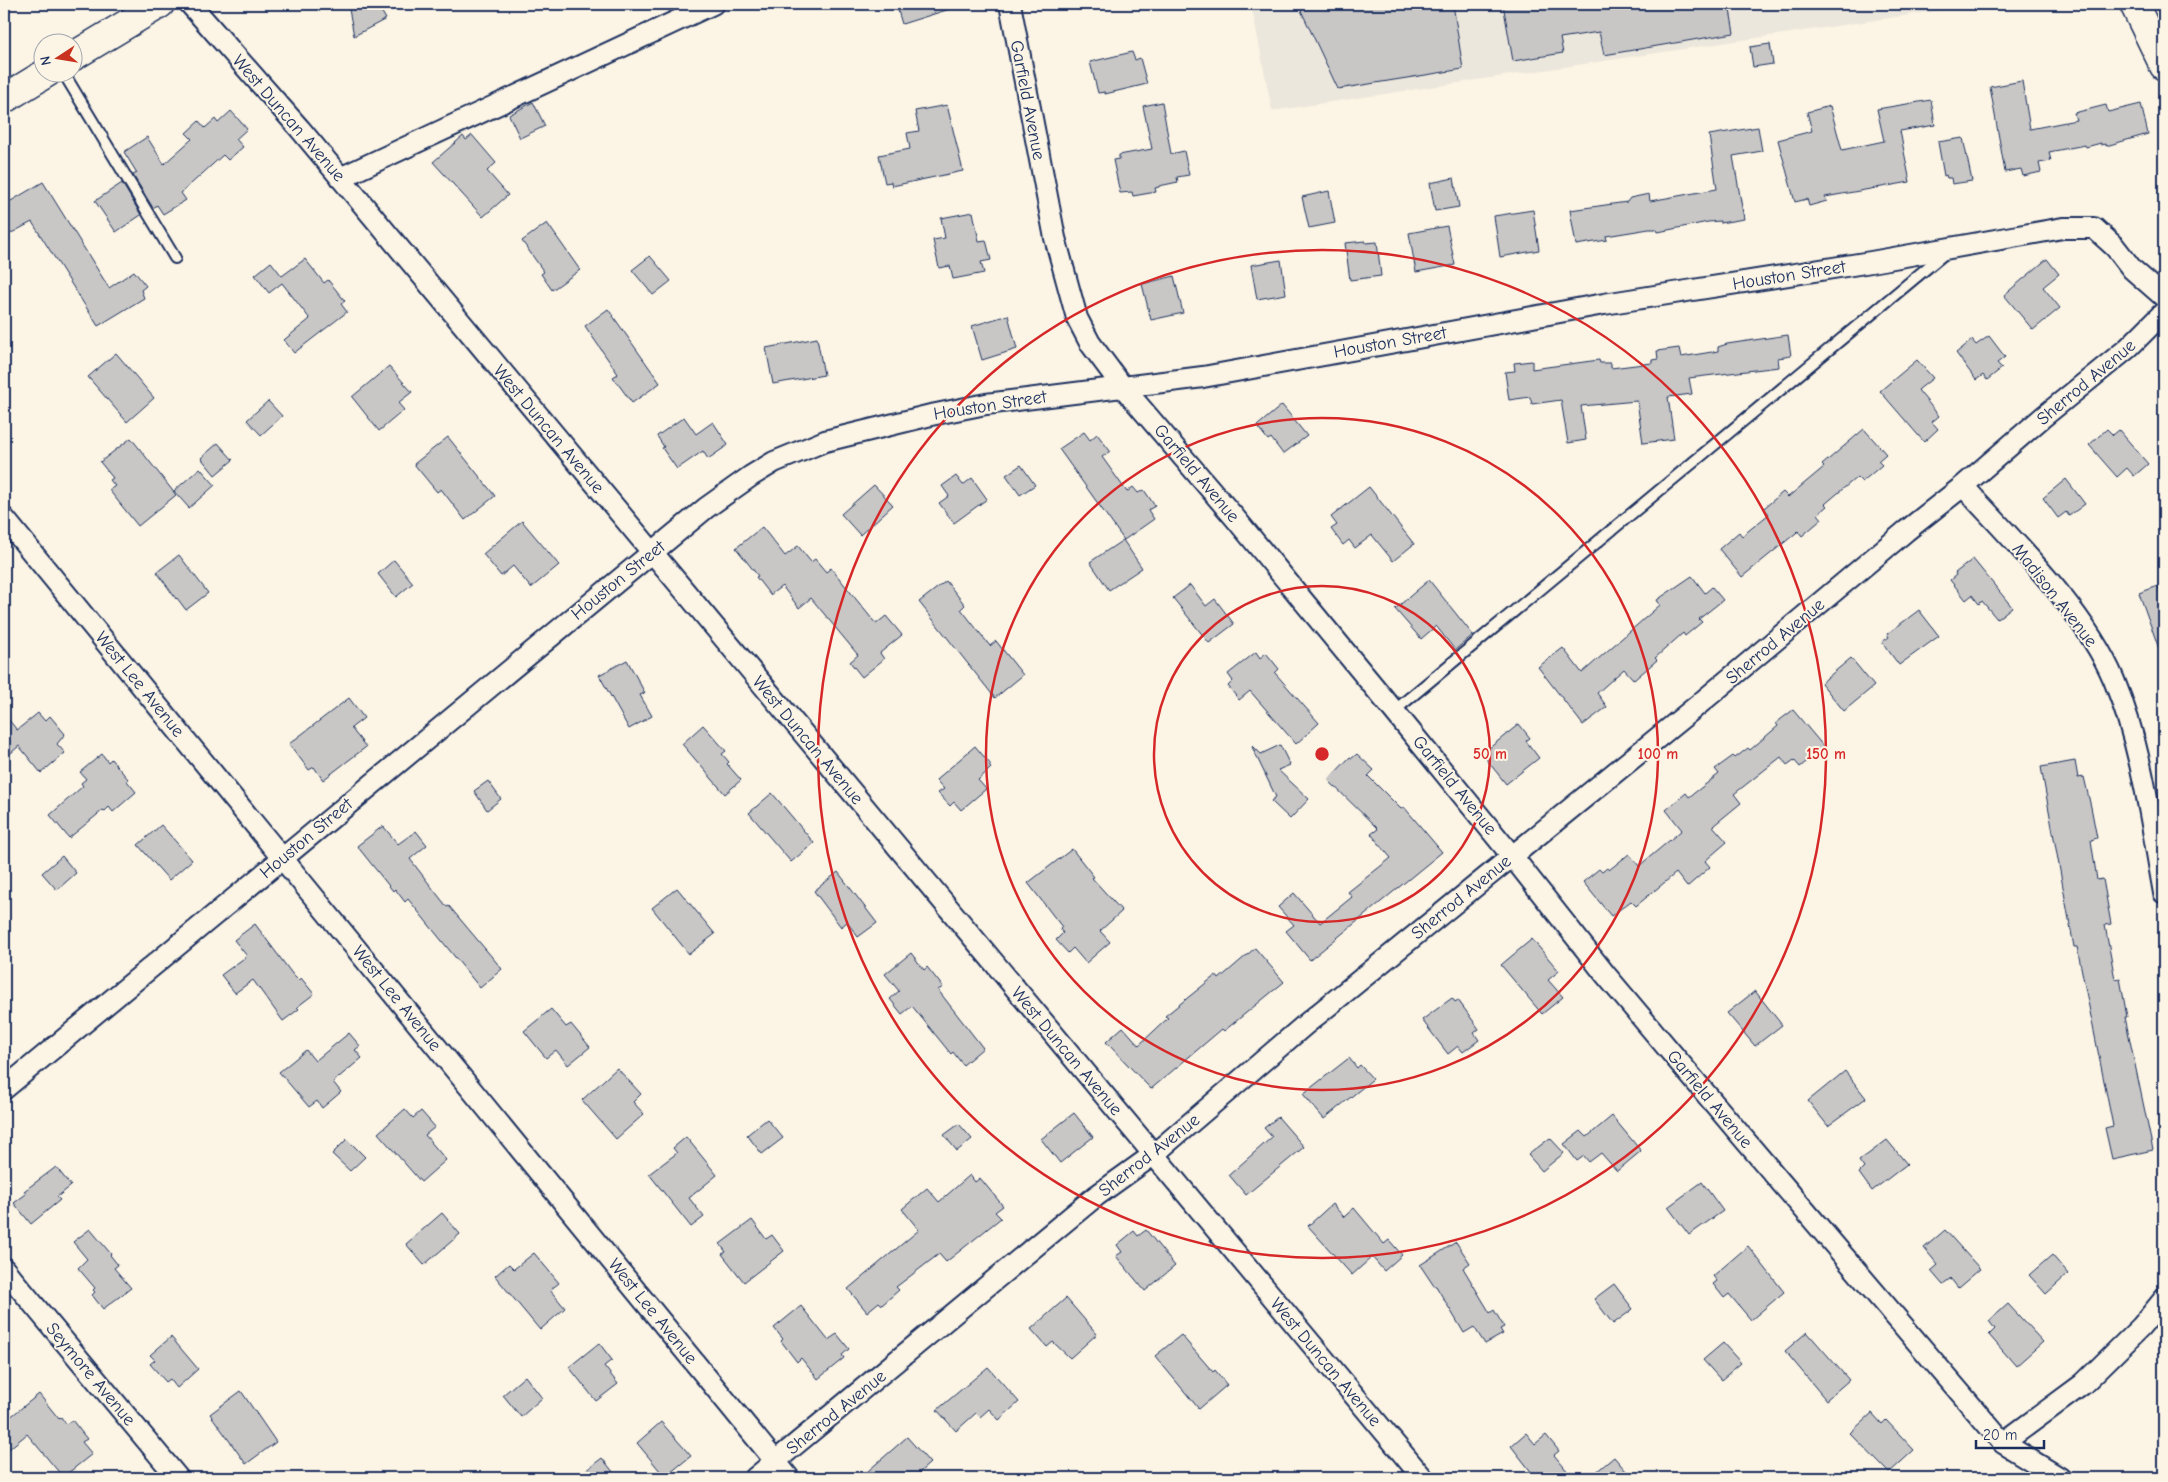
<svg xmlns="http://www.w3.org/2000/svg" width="2168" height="1482" font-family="'Comic Neue',sans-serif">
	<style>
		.built { fill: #ece7dc }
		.building { fill: #c8c7c6; stroke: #1b2f5e }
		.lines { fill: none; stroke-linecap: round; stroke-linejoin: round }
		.service-casing { stroke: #1b2f5e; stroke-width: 14 }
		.minor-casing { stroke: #1b2f5e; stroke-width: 24 }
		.secondary-casing { stroke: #1b2f5e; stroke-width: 31 }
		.service { stroke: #fcf5e5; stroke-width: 10 }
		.minor { stroke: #fcf5e5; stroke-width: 20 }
		.secondary { stroke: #fcf5e5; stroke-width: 28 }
		.ring { fill: none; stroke: #d62828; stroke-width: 2.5 }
		.labels { text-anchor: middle; stroke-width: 4; stroke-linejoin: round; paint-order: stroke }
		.street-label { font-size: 18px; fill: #1b2f5e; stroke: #fcf5e5 }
		.centre { fill: #d62828; stroke: #fcf5e5; stroke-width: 2.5 }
		.ring-label { font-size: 15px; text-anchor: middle; font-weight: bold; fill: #d62828; stroke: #fcf5e5; stroke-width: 4; stroke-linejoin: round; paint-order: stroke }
	</style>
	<rect width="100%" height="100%" fill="#fcf5e5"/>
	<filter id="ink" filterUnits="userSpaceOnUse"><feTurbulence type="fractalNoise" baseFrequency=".02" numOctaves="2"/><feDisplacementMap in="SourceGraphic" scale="10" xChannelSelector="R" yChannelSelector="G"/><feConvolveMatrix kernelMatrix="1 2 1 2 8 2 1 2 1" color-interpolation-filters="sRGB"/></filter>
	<g filter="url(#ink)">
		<path class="built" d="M1251,4H1969V6L1272,111Z"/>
		<path class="building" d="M348,4H377L386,19L354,36Z
			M896,4H952L953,8L902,24Z
			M1298,4H1453L1463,69L1338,89Z
			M1503,4H1729L1734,33L1604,55L1599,32L1560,38L1563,53L1513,61Z
			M1770,44L1773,64L1753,67L1750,47Z
			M1132,52L1135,60L1140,58L1147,84L1105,94V92L1098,93L1090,62Z
			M2022,81L2030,129L2076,120L2074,113L2106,105L2108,112L2141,104L2148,134L2106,146V144L2101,145V143L2086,147L2085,145L2049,152L2051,161L2039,163L2041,172L2023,176L2021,169L2005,172L1990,87Z
			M1931,100L1935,125L1900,131L1910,182L1825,197L1827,201L1809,206L1807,199L1795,202L1778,140L1812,131L1807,112L1830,106L1842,150L1884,141L1877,109Z
			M533,102L545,126L520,138L509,115Z
			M1162,102L1171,154L1184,151L1189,175L1177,177L1178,182L1159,186V187L1155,188L1156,192L1133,196L1132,192L1120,193L1113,160L1119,159V155L1152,149L1143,106Z
			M947,105L963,171L892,186L891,182L885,183L879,155L910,149L907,133L919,131L915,111Z
			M231,111L247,129L236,139L243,147L228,160L223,155L181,193L186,200L163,214L157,205L153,208L133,175L137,173L124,152L147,137L164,164L192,139L186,133L199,121L205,128L215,119L218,123Z
			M1758,127L1762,151L1733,156L1744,219L1720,223V221L1708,222L1658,232L1657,229H1649L1606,236L1607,240L1576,245L1570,210L1627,202L1630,198L1649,194L1650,201L1717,189L1709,135Z
			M472,135L496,163L487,171L508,195L483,217L433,162L463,136L466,140Z
			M1963,138L1972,181L1952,184L1951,178H1947L1946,175L1944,176L1938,142Z
			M1454,178L1459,207L1435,211L1430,183Z
			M43,182L109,288L134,271L146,286L141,290L144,298L98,326L32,222L4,237V205Z
			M122,183L141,215L116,232L95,201Z
			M1329,191L1335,223L1309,228L1302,197Z
			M1533,210L1539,250L1500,257L1494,216Z
			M973,212L979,241L986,240L991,260L981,262L984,273L953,279L950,266L939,268L933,240L945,238L941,218Z
			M547,223L580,270L552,290L541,274L544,272L522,241Z
			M1447,226L1455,265L1416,272L1409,233Z
			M1365,241L1366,243L1377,242L1381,276L1350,280L1345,243Z
			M650,256L671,281L653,295L632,270Z
			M305,259L324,283L328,280L345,301L341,304L347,312L294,353L284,340L310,319L282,283L269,293L255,275L271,262L282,276Z
			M2047,259L2059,274L2043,287L2060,308L2033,330L2004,295Z
			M1281,260L1286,294L1257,299L1251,265Z
			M1174,276L1183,313L1151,320L1142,284Z
			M608,309L660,383L632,403L613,377L618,374L585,326Z
			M1008,315L1017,349L982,360L972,326Z
			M1788,335L1791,356L1778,358L1779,367L1689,378L1692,394L1668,397L1674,439L1643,443L1637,401L1581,406L1586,440L1568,443L1561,400L1532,404L1530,397L1509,400L1505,372L1515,371L1514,363L1532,361V369L1599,360L1600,363H1611V368L1652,363V360L1658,359L1657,351L1679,348L1681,357L1718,351V347L1727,344Z
			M1989,336L2005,357L1997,363L2002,368L1987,380L1983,375L1976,380L1956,353L1972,340L1976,345Z
			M817,338L824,375L773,384L766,348Z
			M116,353L154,398L127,422L88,377Z
			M1917,360L1933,378L1918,390L1939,416L1932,422L1938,429L1924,442L1880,391Z
			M389,366L412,392L398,403L404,410L379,431L352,397Z
			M268,401L282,416L261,435L247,420Z
			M1282,405L1307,436L1283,454L1271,438L1268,440L1257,426Z
			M684,417L696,434L713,422L728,445L708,459L703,451L677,469L662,448L664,447L657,436Z
			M1864,429L1886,454L1878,461L1882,465L1862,482L1857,477L1825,504L1827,506L1818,514L1822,519L1802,536L1798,531L1796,533L1742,577L1719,549L1739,532L1742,536L1769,514L1764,508L1783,492L1788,497L1824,467L1822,465Z
			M2107,429L2113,435L2119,430L2148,464L2134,476L2127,468L2117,477L2089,445Z
			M1084,432L1090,440L1097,434L1110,451L1102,457L1127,492L1133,487L1138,493L1144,490L1155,506L1148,510L1154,519L1124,540L1059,449Z
			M448,437L495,496L465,520L441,489L437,492L414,464Z
			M131,438L176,495L138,526L109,490L115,486L110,480L113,478L100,462Z
			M218,443L233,460L215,475L201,458Z
			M1021,465L1035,485L1020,495L1006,475Z
			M200,468L215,485L189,508L174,491Z
			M956,476L963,485L972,478L987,499L954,523L939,503L949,496L942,486Z
			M2066,479L2085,504L2069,516L2066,512L2058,518L2043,498Z
			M874,485L893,505L860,535L841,514Z
			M1369,487L1414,544L1393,561L1372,535L1355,548L1349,540L1343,545L1331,529L1337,525L1331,517Z
			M522,521L559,565L531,588L513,566L501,576L483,554Z
			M762,527L785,556L798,546L811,562L815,559L826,572L831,568L876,624L886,616L902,635L880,653L884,659L862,677L850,662L858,655L811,598L799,608L782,586L770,595L756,577L758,576L736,548Z
			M1123,540L1142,568L1109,590L1090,562Z
			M179,555L208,593L186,610L177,598L176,599L157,572Z
			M1973,559L2012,607L1997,619L1982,601L1979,604L1972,595L1966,600L1950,580L1956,575L1955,573Z
			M394,560L413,583L396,597L378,574Z
			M1692,576L1705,593L1712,587L1723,600L1699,619L1702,622L1685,636L1683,633L1655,658L1657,660L1634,680L1624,669L1597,693L1607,707L1583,725L1538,667L1563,648L1582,673L1660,605L1657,600Z
			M1429,580L1473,635L1455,650L1436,626L1421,639L1395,609Z
			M946,581L965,605L961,609L990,646L996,641L1023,675L995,698L919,602Z
			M1190,585L1206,606L1215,599L1234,624L1209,643L1173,598Z
			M2158,586L2164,603V656L2162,657L2139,593Z
			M1919,610L1939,636L1899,665L1882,642L1889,637L1887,634Z
			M1256,652L1260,658L1266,653L1279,669L1275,673L1319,723L1296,744L1250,691L1239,700L1228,686L1233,681L1228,674Z
			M1851,658L1874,686L1844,711L1821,683Z
			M627,660L645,693L640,695L652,716L629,729L599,675Z
			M349,698L364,718L351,728L366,747L323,780L314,767L309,770L289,744Z
			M1793,710L1824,747L1800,767L1794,760L1787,765L1781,757L1734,794L1741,803L1713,826L1727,842L1705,861L1710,867L1687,887L1676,873L1636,906L1631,901L1611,916L1583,882L1599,869L1602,872L1607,868L1609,870L1629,854L1639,866L1682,830L1666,810L1686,793L1689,797L1719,774L1715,769L1733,756L1735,758L1748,748L1750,750L1778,726L1776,723Z
			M38,713L45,721L50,716L65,734L57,744L65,753L41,773L19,746L4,759V714L17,730Z
			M1519,724L1530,738L1526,741L1539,758L1506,784L1482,754Z
			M703,725L726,751L722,754L729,762L727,764L741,780L725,794L682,744Z
			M1280,745L1290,765L1278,770L1309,799L1290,819L1271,801L1276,797L1252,747L1253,746L1261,754Z
			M975,746L991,765L989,766L991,768L978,780L986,789L961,810L954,802L950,806L938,793L944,789L936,780Z
			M102,754L108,762L111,759L128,779L127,781L136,792L113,812L109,807L105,811L103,810L69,838L50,815L83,786L81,783L86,779L80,772Z
			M1357,754L1374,770L1368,776L1401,809L1404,807L1442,852L1310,960L1286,931L1294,925L1278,907L1294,893L1320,923L1352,897L1348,892L1391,858L1371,834L1378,829L1328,780L1350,757L1352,758Z
			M2075,761L2078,778L2084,777L2091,807L2097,838L2091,840L2097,880L2103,879L2111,924L2105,925L2108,942L2115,979L2120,978L2127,1017H2125L2153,1150L2112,1159L2105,1128L2113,1126L2077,947H2074L2041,767Z
			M488,781L501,799L487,810L474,791Z
			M772,793L814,843L791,862L749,813Z
			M161,825L192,860L169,880L138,845Z
			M383,826L398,844L416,831L427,845L410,859L447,907L449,906L502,969L480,988L408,899L405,902L395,889L393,891L357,846Z
			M1072,849L1094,877L1092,878L1122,911L1100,931L1110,942L1086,963L1073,948L1068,953L1056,940L1063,933L1060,929L1062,927L1028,883Z
			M62,856L76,873L57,890L42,873Z
			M838,872L877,923L858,937L847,922L841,927L814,891Z
			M677,888L715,934L689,954L652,908Z
			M255,924L293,975L298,980L301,978L314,994L297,1007L299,1009L283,1021L253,980L235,993L221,975L247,956L234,940Z
			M1532,939L1559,971L1548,980L1563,997L1542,1014L1501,965Z
			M1255,948L1284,982L1224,1031L1222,1029L1151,1089L1106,1042L1123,1027L1139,1045L1168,1018L1165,1016L1216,975L1219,979Z
			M911,953L924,970L927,967L943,987L938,990L983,1048L963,1065L953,1052L951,1054L912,1006L902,1014L890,999L899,991L885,974Z
			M1755,991L1782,1025L1755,1046L1727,1013Z
			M1452,998L1455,1002L1458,1000L1479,1029L1474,1033L1479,1040L1463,1052L1458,1046L1448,1054L1422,1020Z
			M551,1009L566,1027L571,1024L590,1047L568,1065L556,1050L546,1058L524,1031Z
			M349,1033L360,1046L355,1050L362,1058L333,1082L341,1092L322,1108L317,1101L309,1107L279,1072L306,1050L315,1061Z
			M1349,1058L1357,1068L1360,1065L1373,1079L1324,1119L1303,1094Z
			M617,1068L641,1094L633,1102L644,1114L616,1139L582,1100Z
			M1845,1071L1866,1098L1828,1126L1808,1101Z
			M405,1109L413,1118L421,1111L435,1127L425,1135L446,1160L421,1182L378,1133Z
			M1074,1113L1093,1137L1060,1163L1041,1139Z
			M1612,1116L1641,1151L1617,1171L1601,1153L1589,1162L1584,1156L1577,1161L1564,1144L1581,1131L1587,1137Z
			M1278,1117L1304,1147L1246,1195L1229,1175L1272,1137L1264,1128Z
			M767,1119L783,1138L762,1154L747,1135Z
			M959,1124L972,1139L957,1151L944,1135Z
			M686,1137L717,1175L689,1198L704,1217L691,1227L649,1174L677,1153L673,1148Z
			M1550,1138L1564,1153L1542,1171L1528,1155Z
			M347,1139L365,1157L350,1171L332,1154Z
			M1887,1140L1907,1164L1872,1191L1859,1173L1864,1168L1859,1161Z
			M56,1167L71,1186L57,1197L60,1200L31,1224L14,1203L26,1194L24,1191Z
			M970,1175L975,1182L980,1178L1003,1206L995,1212L1001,1218L946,1262L939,1254L896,1287L899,1290L882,1305L879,1302L867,1312L848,1289L919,1230L902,1209L927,1188L939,1202Z
			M1702,1182L1723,1211L1689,1235L1668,1207Z
			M1332,1204L1344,1217L1354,1208L1384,1244L1389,1240L1402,1255L1384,1271L1372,1257L1352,1275L1308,1226Z
			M442,1213L460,1234L424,1265L406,1244Z
			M752,1220L766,1239L772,1235L784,1251L744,1282L722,1254L726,1252L720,1244Z
			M90,1229L111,1254L110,1255L118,1265L114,1268L131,1288L103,1309L92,1295L95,1292L93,1290L95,1288L78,1268L87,1259L73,1242Z
			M1146,1230L1175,1266L1145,1291L1116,1256L1122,1252L1117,1245L1134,1231L1138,1236Z
			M1945,1230L1980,1269L1958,1288L1951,1279L1943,1285L1931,1271L1938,1265L1924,1248Z
			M1456,1242L1470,1263L1463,1268L1490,1313L1494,1310L1504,1327L1500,1329L1503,1334L1485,1344L1474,1327L1464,1333L1436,1286H1434L1420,1265Z
			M1748,1246L1784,1292L1751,1320L1729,1294L1724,1298L1713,1284L1717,1281L1713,1276Z
			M534,1253L559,1283L550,1290L565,1308L540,1330L495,1276L509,1264L514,1269Z
			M2052,1255L2068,1274L2046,1294L2029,1275Z
			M1614,1284L1633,1309L1613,1324L1594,1299Z
			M1066,1298L1097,1334L1070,1358L1053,1342L1047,1347L1031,1329Z
			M2008,1304L2043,1342L2016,1366L1989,1335L1995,1329L1989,1321Z
			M801,1306L828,1340L837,1334L849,1349L842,1355L844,1358L818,1379L801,1358L797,1362L781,1341L783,1339L774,1328Z
			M1807,1332L1849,1380L1826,1400L1785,1351Z
			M1181,1335L1213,1372L1215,1370L1227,1385L1199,1409L1155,1356Z
			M171,1337L198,1369L177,1388L170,1379L166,1382L150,1364L155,1360L150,1355Z
			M599,1343L612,1360L604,1366L618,1384L596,1401L569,1367Z
			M1723,1343L1741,1363L1721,1380L1703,1360Z
			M988,1367L1019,1402L999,1420L989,1409L980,1417L976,1413L956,1431L937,1410Z
			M525,1376L542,1398L521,1417L503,1395Z
			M241,1391L276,1442L246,1464L210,1414Z
			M39,1394L59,1419L61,1417L66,1424L72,1420L87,1439L82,1442L92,1454L63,1477L27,1434L4,1453V1422Z
			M1872,1413L1882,1424L1886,1420L1914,1450L1889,1473L1850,1433Z
			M661,1422L691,1456L665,1477L637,1443Z
			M1526,1433L1535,1444L1546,1435L1559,1451L1554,1455L1573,1478H1536L1511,1446Z
			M907,1437L930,1463L913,1478H860Z
			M1614,1457L1632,1478H1589Z
			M602,1458L618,1478H576Z"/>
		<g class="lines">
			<defs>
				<path id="service" d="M63,72L175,258
					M1394,711L1945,253"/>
				<path id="minor" d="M190,4L300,129L1423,1478
					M1010,4L1055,238L1077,318L1090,343L1122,386L1235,518L1394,711L1512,856L1605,974L1744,1139L2003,1443L2060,1478
					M340,178L713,4
					M1963,486C2014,542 2085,611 2114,680C2142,748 2151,822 2164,893
					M4,518L789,1478
					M4,1089L706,508L751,476L774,462L825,441L931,415L986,404L1203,377L1604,304L1871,262L2063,228H2094L2115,247L2132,269L2164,297
					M4,1269L178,1478
					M2003,1443L2083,1384L2141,1327L2164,1299
					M755,1478L1096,1196L1153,1155L1306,1024L1698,705L1906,531L1963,486L2043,417L2128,348L2164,312"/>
				<path id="secondary" d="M2134,4L2164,66
					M72,57L160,4
					M4,99L48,72"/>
			</defs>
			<use href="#service" class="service-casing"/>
			<use href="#minor" class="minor-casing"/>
			<use href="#secondary" class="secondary-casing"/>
			<use href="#service" class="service"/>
			<use href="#minor" class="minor"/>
			<use href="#secondary" class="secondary"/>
		</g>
	</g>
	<g class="ring">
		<circle cx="1322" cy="754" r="168"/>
		<circle cx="1322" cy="754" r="336"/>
		<circle cx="1322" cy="754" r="504"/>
	</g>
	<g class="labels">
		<g class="street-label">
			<text transform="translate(1028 100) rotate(79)" y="6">Garfield Avenue</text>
			<text transform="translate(289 118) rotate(49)" y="6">West Duncan Avenue</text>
			<text transform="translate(1789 275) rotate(-9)" y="6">Houston Street</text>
			<text transform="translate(1390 342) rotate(-10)" y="6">Houston Street</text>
			<text transform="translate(2086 382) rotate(-40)" y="6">Sherrod Avenue</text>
			<text transform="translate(990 405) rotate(-9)" y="6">Houston Street</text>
			<text transform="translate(549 429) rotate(50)" y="6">West Duncan Avenue</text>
			<text transform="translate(1197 473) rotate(50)" y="6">Garfield Avenue</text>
			<text transform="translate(618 580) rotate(-39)" y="6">Houston Street</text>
			<text transform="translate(2055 595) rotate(52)" y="6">Madison Avenue</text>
			<text transform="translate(1775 641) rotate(-40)" y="6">Sherrod Avenue</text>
			<text transform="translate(140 684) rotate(51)" y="6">West Lee Avenue</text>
			<text transform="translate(808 740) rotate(50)" y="6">West Duncan Avenue</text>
			<text transform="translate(1455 785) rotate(51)" y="6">Garfield Avenue</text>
			<text transform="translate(306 838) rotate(-40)" y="6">Houston Street</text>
			<text transform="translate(1461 897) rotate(-39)" y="6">Sherrod Avenue</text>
			<text transform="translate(397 998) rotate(51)" y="6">West Lee Avenue</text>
			<text transform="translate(1067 1051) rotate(50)" y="6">West Duncan Avenue</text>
			<text transform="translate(1710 1099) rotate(50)" y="6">Garfield Avenue</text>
			<text transform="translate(1149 1155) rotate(-38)" y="6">Sherrod Avenue</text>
			<text transform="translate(653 1311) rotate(51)" y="6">West Lee Avenue</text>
			<text transform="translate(1326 1362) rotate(50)" y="6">West Duncan Avenue</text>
			<text transform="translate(91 1374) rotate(50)" y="6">Seymore Avenue</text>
			<text transform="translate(836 1412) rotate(-39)" y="6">Sherrod Avenue</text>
		</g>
	</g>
	<circle cx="1322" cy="754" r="8" class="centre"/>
	<g class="ring-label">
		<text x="1490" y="759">50 m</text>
		<text x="1658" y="759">100 m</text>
		<text x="1826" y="759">150 m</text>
	</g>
	<rect width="2168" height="1482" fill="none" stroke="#fcf5e5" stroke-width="20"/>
	<rect x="10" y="10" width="2148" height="1462" fill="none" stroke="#1b2f5e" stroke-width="2" filter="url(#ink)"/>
	<g transform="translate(58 58) rotate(258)"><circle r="24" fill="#fcf5e5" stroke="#a2a6af"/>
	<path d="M0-4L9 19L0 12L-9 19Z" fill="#c8321e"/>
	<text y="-8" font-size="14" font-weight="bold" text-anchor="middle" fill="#1b2f5e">N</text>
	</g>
	<path d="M1976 1440v8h68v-8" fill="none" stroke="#1b2f5e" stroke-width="2.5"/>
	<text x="1983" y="1440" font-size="15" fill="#1b2f5e" stroke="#fcf5e5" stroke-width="4" paint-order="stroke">20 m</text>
</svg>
